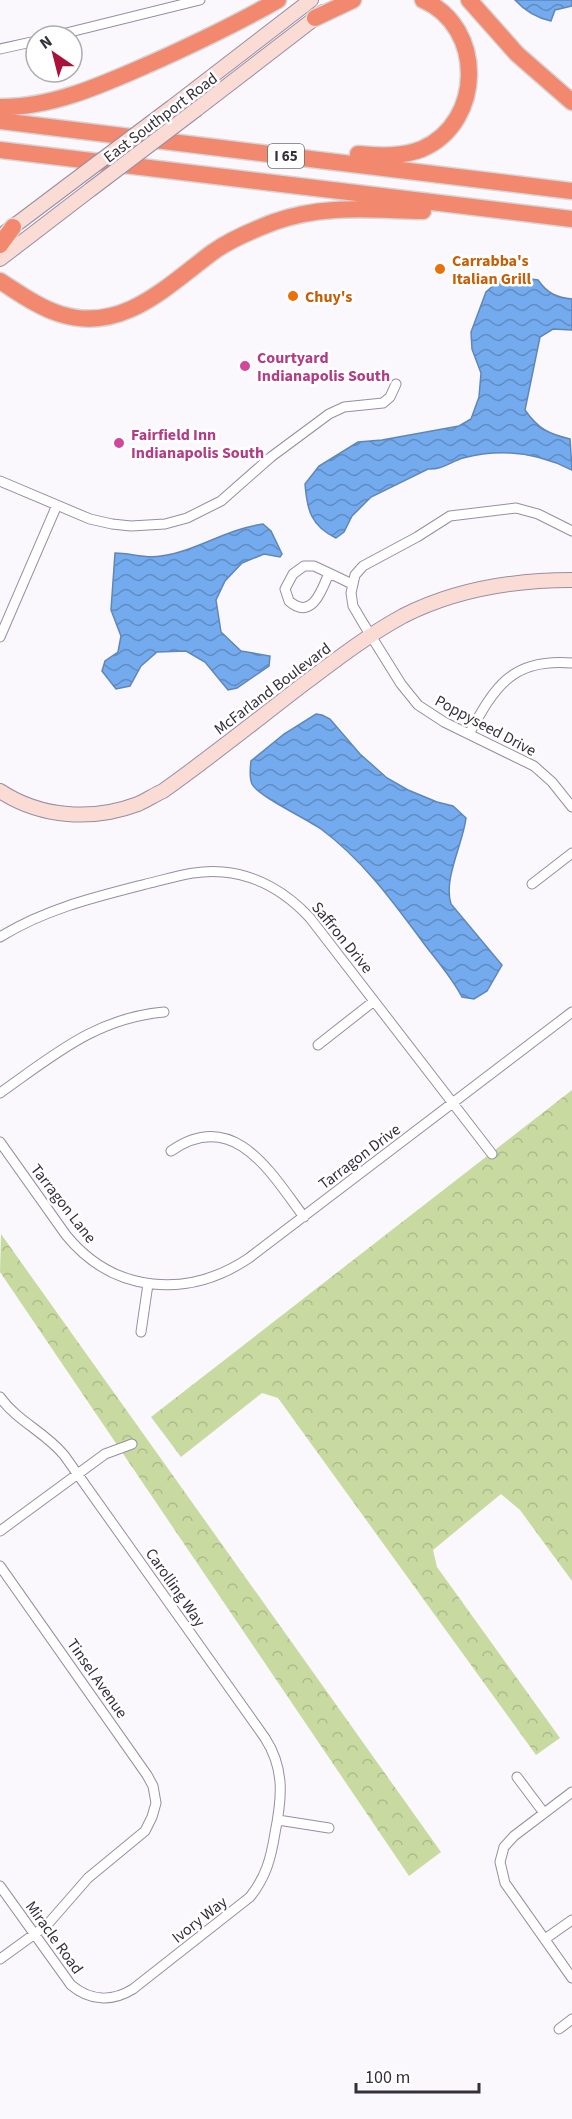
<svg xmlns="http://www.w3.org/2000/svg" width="572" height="2119" font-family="'Source Sans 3',sans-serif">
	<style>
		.forest { fill: url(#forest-crowns) }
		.water { fill: url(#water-waves); stroke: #6086b8; stroke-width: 1.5 }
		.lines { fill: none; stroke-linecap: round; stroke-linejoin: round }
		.street-casing { stroke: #988da4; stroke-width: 11 }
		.secondary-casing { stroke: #988da4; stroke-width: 16 }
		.highway-casing { stroke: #d6d5d7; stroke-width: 19 }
		.street { stroke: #fff; stroke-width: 9 }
		.secondary { stroke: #fbdcd4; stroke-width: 14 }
		.highway { stroke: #f2896f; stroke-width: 16 }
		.secondary-bridge-casing { stroke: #988da4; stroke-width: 16; stroke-linecap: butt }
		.secondary-bridge { stroke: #fbdcd4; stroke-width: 14 }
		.food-dot { fill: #e8710a; stroke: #fff; stroke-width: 2 }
		.hotel-dot { fill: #d1479c; stroke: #fff; stroke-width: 2 }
		.labels { text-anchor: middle; stroke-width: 5; stroke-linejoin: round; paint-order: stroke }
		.shield { fill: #fff; stroke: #716d74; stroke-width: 1.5 }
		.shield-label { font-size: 15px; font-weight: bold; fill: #342f39 }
		.street-label { font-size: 16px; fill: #342f39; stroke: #fff }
		.food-label { font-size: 16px; font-weight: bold; fill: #c56008; stroke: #fff; text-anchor: start }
		.hotel-label { font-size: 16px; font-weight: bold; fill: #b23c85; stroke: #fff; text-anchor: start }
	</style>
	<defs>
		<pattern id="forest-crowns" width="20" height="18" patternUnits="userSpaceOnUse" patternTransform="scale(1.5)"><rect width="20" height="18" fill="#c9daa1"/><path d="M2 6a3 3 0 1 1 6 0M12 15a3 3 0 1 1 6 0" fill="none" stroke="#adbb8b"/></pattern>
		<pattern id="water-waves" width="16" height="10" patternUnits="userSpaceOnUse" patternTransform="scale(1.5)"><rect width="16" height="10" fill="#73abee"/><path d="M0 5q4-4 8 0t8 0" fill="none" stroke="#5f8cc2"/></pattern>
	</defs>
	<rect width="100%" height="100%" fill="#faf8fd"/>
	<path class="forest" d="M572,1090V1581L520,1510L501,1494L433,1550L437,1567L560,1738L536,1755L278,1398L262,1393L181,1457L151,1417Z
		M1,1234L441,1852L409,1876L0,1272Z"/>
	<path class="water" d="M515,0H572V6L555,10L551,21C537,18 525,11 515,0Z
		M516,277L538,280C547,293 557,298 572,299V330L553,329L540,337L525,410C538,429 549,434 570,439L572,470C538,453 500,448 463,458C450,462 442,470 428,469L371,497L352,516L344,532L336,538C311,526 307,510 305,484L319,466L358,442L382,440L459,426L471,419L479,397L481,373L472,349L471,332L486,292L501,279Z
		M263,524L271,531L282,554L280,557L264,554L242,563L225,581L216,600L221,632L241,651L270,656L269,666L237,688L228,690L205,662L186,651L157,652L141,666L130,686L116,689L102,671L105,661L118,652L121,636L111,610L115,553C131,553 145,559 161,556C197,551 226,529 263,524Z
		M316,714L322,715L330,719L360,754L387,778L408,790L437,802L453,806L466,818C463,844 443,879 451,904L502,965L487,991L474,999L462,997C452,978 438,962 425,945C394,903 363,860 321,829C307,819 258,796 252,784C249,777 250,769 251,761L284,734Z"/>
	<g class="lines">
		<defs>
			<path id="street" d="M54,36L200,0
				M0,49L36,41
				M0,481L90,519L112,524L131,526L165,524L187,518L221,501L271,457L329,414L344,407L383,403L390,397L396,384
				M572,531L538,514L516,508L450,516L417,537L363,566L355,575L351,593L353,606L363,623L401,684L418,705L444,722L534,766L552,782L572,807
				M304,566H314L329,573C322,590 312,621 289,601L285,589L293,574Z
				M329,573L352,584
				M0,637L57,505
				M469,734C495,687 511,658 572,663
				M532,884L572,853
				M0,937C45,909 95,897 146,884C172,878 197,869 223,872C257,875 287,893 310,918L492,1154
				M318,1045L374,1001
				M0,1093C54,1055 96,1018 164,1012
				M0,1142L66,1235C114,1294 188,1299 249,1258L572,1012
				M171,1151C234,1107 271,1173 304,1217
				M141,1332L148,1284
				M0,1397C17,1421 45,1432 64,1455L265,1738C285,1769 282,1798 275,1833C271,1858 266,1877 250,1897L133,1989C112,2002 90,2001 71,1985L0,1886
				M0,1531L105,1454L132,1444
				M0,1566L147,1775L153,1786L156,1803L152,1817L145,1831L88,1878L47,1925L0,1959
				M517,1777L544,1813
				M572,1792L514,1836L504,1847L500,1862L505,1883L572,1978
				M278,1820L329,1828
				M545,1939L572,1920
				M559,2029L572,2019"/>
			<path id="secondary" d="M172,107L311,0
				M197,109L323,12
				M6,232L67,186
				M0,259L90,190
				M0,791C41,818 93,821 138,804C147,800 154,795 163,791C211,757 258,719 305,683C337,659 368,635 403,616C454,590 515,580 572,580"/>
			<path id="highway" d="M469,0L517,54L572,102
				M315,18L353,0
				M0,107C53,108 106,83 154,62C196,43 238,23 278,0
				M0,121L572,191
				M0,150L572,219
				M358,154C379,156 402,157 422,149C484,122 485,27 423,0
				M0,245L13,227
				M0,281C19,293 38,307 60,314C122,334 167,286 213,252C231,239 253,230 274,222C323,204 372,210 423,211"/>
		</defs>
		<use href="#street" class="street-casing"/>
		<use href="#secondary" class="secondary-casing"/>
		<use href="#highway" class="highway-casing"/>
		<use href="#street" class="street"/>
		<use href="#secondary" class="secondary"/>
		<use href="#highway" class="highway"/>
		<defs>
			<path id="secondary-bridge" d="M67,186L172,107
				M90,190L197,109"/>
		</defs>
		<use href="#secondary-bridge" class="secondary-bridge-casing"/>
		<use href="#secondary-bridge" class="secondary-bridge"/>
	</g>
	<g class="food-dot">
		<circle cx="440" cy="269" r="6"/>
		<circle cx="293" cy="296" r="6"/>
	</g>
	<g class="hotel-dot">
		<circle cx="245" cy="366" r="6"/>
		<circle cx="119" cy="443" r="6"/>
	</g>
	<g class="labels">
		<rect class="shield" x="268" y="144" width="36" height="24" rx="4.5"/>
		<g class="shield-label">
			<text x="286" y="161">I 65</text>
		</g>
		<g class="street-label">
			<text transform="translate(160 117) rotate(-37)" y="6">East Southport Road</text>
			<text transform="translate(272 688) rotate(-37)" y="6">McFarland Boulevard</text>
			<text transform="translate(486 725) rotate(28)" y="6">Poppyseed Drive</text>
			<text transform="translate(343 937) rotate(51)" y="6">Saffron Drive</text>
			<text transform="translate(359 1156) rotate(-37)" y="6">Tarragon Drive</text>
			<text transform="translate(64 1203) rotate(52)" y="6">Tarragon Lane</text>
			<text transform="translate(176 1587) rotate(55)" y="6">Carolling Way</text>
			<text transform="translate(98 1678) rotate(55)" y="6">Tinsel Avenue</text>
			<text transform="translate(199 1919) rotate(-38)" y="6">Ivory Way</text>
			<text transform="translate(55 1937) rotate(54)" y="6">Miracle Road</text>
		</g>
		<g class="food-label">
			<text x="452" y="266">Carrabba's<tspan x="452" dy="18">Italian Grill</tspan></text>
			<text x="305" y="302">Chuy's</text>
		</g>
		<g class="hotel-label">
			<text x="257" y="363">Courtyard<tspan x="257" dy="18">Indianapolis South</tspan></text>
			<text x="131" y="440">Fairfield Inn<tspan x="131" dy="18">Indianapolis South</tspan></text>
		</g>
	</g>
	<g transform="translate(54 54) rotate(325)"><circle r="28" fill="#ffffff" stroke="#aeacb0" stroke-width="1.5"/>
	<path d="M0-4.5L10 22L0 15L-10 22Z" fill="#a91339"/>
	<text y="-9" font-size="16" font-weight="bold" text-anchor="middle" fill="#342f39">N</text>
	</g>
	<path d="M356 2083v9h123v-9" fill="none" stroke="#342f39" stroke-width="3"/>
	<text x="365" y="2083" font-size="18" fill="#342f39" stroke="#ffffff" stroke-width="4.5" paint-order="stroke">100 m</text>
</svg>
